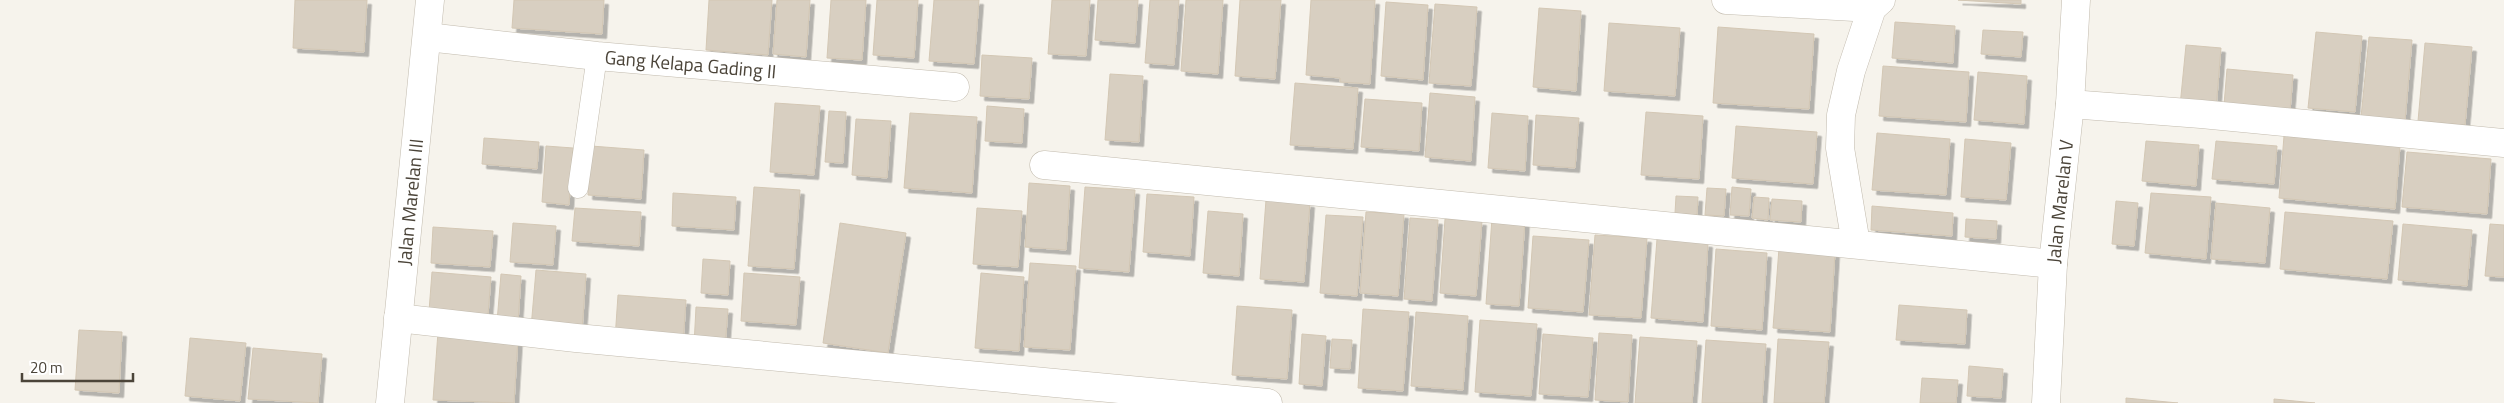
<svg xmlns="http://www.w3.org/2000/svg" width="2504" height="403" font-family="'Titillium Web',sans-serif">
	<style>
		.building { fill: #d8cfc1; stroke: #d3c7b4; filter: url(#shadow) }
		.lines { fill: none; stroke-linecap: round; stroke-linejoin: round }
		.service-casing { stroke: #c2bbae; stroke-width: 21 }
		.minor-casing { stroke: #c2bbae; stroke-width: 29 }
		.tertiary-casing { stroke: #c2bbae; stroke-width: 29 }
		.service { stroke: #fff; stroke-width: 20 }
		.minor { stroke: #fff; stroke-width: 28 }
		.tertiary { stroke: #fff; stroke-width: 28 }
		.labels { text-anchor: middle; stroke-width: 4.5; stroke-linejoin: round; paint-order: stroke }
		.street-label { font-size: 19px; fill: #4b4439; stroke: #fff }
	</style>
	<defs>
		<filter id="shadow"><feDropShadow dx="4.5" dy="4.5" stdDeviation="0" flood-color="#0004"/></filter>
	</defs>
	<rect width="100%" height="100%" fill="#f6f3ec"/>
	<path class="building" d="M295,0H367L364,52L293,48Z
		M514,0H604L602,34L512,28Z
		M709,0H772L768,55L706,50Z
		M777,0H810L806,57L773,54Z
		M831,0H866L862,60L827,58Z
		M877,0H918L914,58L873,55Z
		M934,0H979L974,64L929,61Z
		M1052,0H1090L1086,56L1048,54Z
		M1098,0H1138L1135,43L1095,40Z
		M1150,0H1179L1174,65L1145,63Z
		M1186,0H1223L1218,74L1181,71Z
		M1240,0H1281L1275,79L1235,76Z
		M1311,0H1375L1370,84L1340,82V78L1306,75Z
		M1958,0H2021V4Z
		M1386,2L1428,5L1423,80L1381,76Z
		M1435,4L1477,7L1471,86L1429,83Z
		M1539,8L1581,11L1576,91L1533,87Z
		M1895,22L1955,26L1953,63L1892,58Z
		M1609,23L1680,28L1675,96L1604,91Z
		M1718,27L1814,34L1809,109L1713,103Z
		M1983,30L2023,32L2021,57L1981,54Z
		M2316,32L2362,36L2355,112L2308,108Z
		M2369,37L2412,40L2405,121L2361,117Z
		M2425,43L2472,47L2465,125L2418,121Z
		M2186,45L2221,48L2216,109L2180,106Z
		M982,55L1032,58L1029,99L980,96Z
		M1883,66L1969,72L1966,122L1879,116Z
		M2227,69L2293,75L2290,111L2224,105Z
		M1978,72L2027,76L2024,124L1974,120Z
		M1110,74L1143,76L1139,142L1105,140Z
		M1295,83L1358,88L1353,149L1290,145Z
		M1430,93L1475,97L1471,161L1425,157Z
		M1365,99L1422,103L1419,151L1361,147Z
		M775,103L820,106L814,175L770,172Z
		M987,106L1024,109L1022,143L985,141Z
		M829,111L846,112L843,163L825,162Z
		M1646,112L1703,116L1699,179L1641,175Z
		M910,113L977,117L972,193L904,188Z
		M1492,113L1528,116L1525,171L1488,168Z
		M1536,115L1579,118L1575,168L1533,165Z
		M856,119L891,121L887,178L852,175Z
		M1736,126L1817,132L1813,184L1732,178Z
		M1877,133L1950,139L1946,195L1872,190Z
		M2284,136L2400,146L2395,209L2279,198Z
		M484,138L539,142L537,169L482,164Z
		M1965,139L2011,143L2006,200L1961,197Z
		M2146,141L2199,145L2196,186L2142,181Z
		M2216,141L2277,146L2274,184L2212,179Z
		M546,146L573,148L569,205L542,202Z
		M591,146L644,150L641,199L588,195Z
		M2407,152L2491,159L2487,214L2402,207Z
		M1029,183L1070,186L1066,250L1025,247Z
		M754,187L800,190L794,269L748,266Z
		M1085,187L1135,190L1129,272L1079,268Z
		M1732,187L1751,189L1749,216L1730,215Z
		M1707,188L1726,189L1724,216L1705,215Z
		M673,193L736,197L734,230L672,226Z
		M2151,193L2211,197L2206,259L2145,253Z
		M1147,194L1194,197L1190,256L1143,252Z
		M1676,196L1698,197L1697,215L1675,213Z
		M1754,197L1769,198L1768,220L1752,218Z
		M1772,199L1802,201L1801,222L1770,220Z
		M1266,200L1310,203L1304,282L1260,279Z
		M2116,201L2138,203L2134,246L2112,244Z
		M2216,203L2270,208L2265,263L2211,259Z
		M1872,206L1953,213L1952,236L1871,230Z
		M575,208L641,212L639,246L572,241Z
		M977,208L1022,211L1018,267L973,264Z
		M1208,211L1243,214L1239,276L1203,273Z
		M1366,212L1404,214L1398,296L1360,293Z
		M2285,212L2393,221L2387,279L2280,269Z
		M1326,215L1363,217L1357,296L1320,293Z
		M1410,218L1438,220L1432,301L1404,299Z
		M1492,218L1525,220L1519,306L1486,304Z
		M1445,219L1482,221L1476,296L1440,293Z
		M1966,219L1997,221L1996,239L1965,237Z
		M513,223L556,226L553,265L510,262Z
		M840,223L906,233L888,353L823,343Z
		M2403,224L2472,230L2467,286L2398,280Z
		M2490,224L2504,225V277L2485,276Z
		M433,227L493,231L490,267L431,263Z
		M1595,235L1647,238L1641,318L1589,315Z
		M1533,236L1589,240L1583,312L1528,308Z
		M1657,239L1708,243L1703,322L1651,318Z
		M1779,248L1835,252L1830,332L1773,328Z
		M1716,249L1767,253L1762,330L1711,326Z
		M703,259L730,261L728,295L701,293Z
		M1030,263L1076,266L1070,350L1024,347Z
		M536,270L586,274L582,331L531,328Z
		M432,272L491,277L488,315L429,311Z
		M744,273L800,277L796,325L741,321Z
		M981,273L1024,277L1019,351L975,348Z
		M501,274L521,276L518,323L497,322Z
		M618,295L686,300L683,344L615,339Z
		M1899,305L1967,310L1965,344L1896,340Z
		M1237,306L1292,310L1287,379L1232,375Z
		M696,307L728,309L725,347L694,345Z
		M1363,309L1409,312L1403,391L1358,388Z
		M1416,312L1468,316L1463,390L1411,386Z
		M1480,320L1537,324L1531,396L1475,392Z
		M79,330L122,332L119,393L75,390Z
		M438,332L518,338L514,403L433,400Z
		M1599,333L1632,335L1628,402L1595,400Z
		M1302,334L1326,336L1322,386L1299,384Z
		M1543,334L1593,338L1588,397L1539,394Z
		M1640,337L1697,341L1692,403H1635Z
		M190,338L246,343L240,401L185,396Z
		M1332,339L1352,340L1350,369L1330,368Z
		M1778,339L1829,342L1824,403H1774Z
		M1706,340L1766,344L1762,403H1702Z
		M253,348L322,354L318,403L248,399Z
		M1969,366L2003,369L2001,398L1967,396Z
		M1922,378L1958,380L1956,403H1920Z
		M2126,398L2178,403H2126Z
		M2274,399L2315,403H2274Z"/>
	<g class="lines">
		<defs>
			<path id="service" d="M578,188L597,56"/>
			<g id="minor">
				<path d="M1726,0L1872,8"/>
				<path id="s1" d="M427,37L597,56L955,87"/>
				<path d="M2070,104L2201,114L2504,143"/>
				<path d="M1044,165L2053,264"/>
				<path d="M1856,244L1840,148L1841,115L1851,71L1872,8L1881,0"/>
				<path d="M398,318L576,338L1268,403"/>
				<path id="s2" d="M390,403L430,0"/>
			</g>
			<g id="tertiary">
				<path id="s3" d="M2046,403L2053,264L2070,104L2076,0"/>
			</g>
		</defs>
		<use href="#service" class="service-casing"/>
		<use href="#minor" class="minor-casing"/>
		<use href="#tertiary" class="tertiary-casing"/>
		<use href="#service" class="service"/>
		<use href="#minor" class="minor"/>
		<use href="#tertiary" class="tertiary"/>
	</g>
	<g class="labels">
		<g class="street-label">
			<text dy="7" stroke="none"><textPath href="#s1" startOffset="265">Gang Kelapa Gading II</textPath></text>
			<text dy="7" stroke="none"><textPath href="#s3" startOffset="202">Jalan Marelan V</textPath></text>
			<text dy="7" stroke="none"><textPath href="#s2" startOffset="202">Jalan Marelan III</textPath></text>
		</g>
	</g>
	<path d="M22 373v8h111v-8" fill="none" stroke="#4b4439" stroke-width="2.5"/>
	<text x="30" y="373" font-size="15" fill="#4b4439" stroke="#ffffff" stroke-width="4" paint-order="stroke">20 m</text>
</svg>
